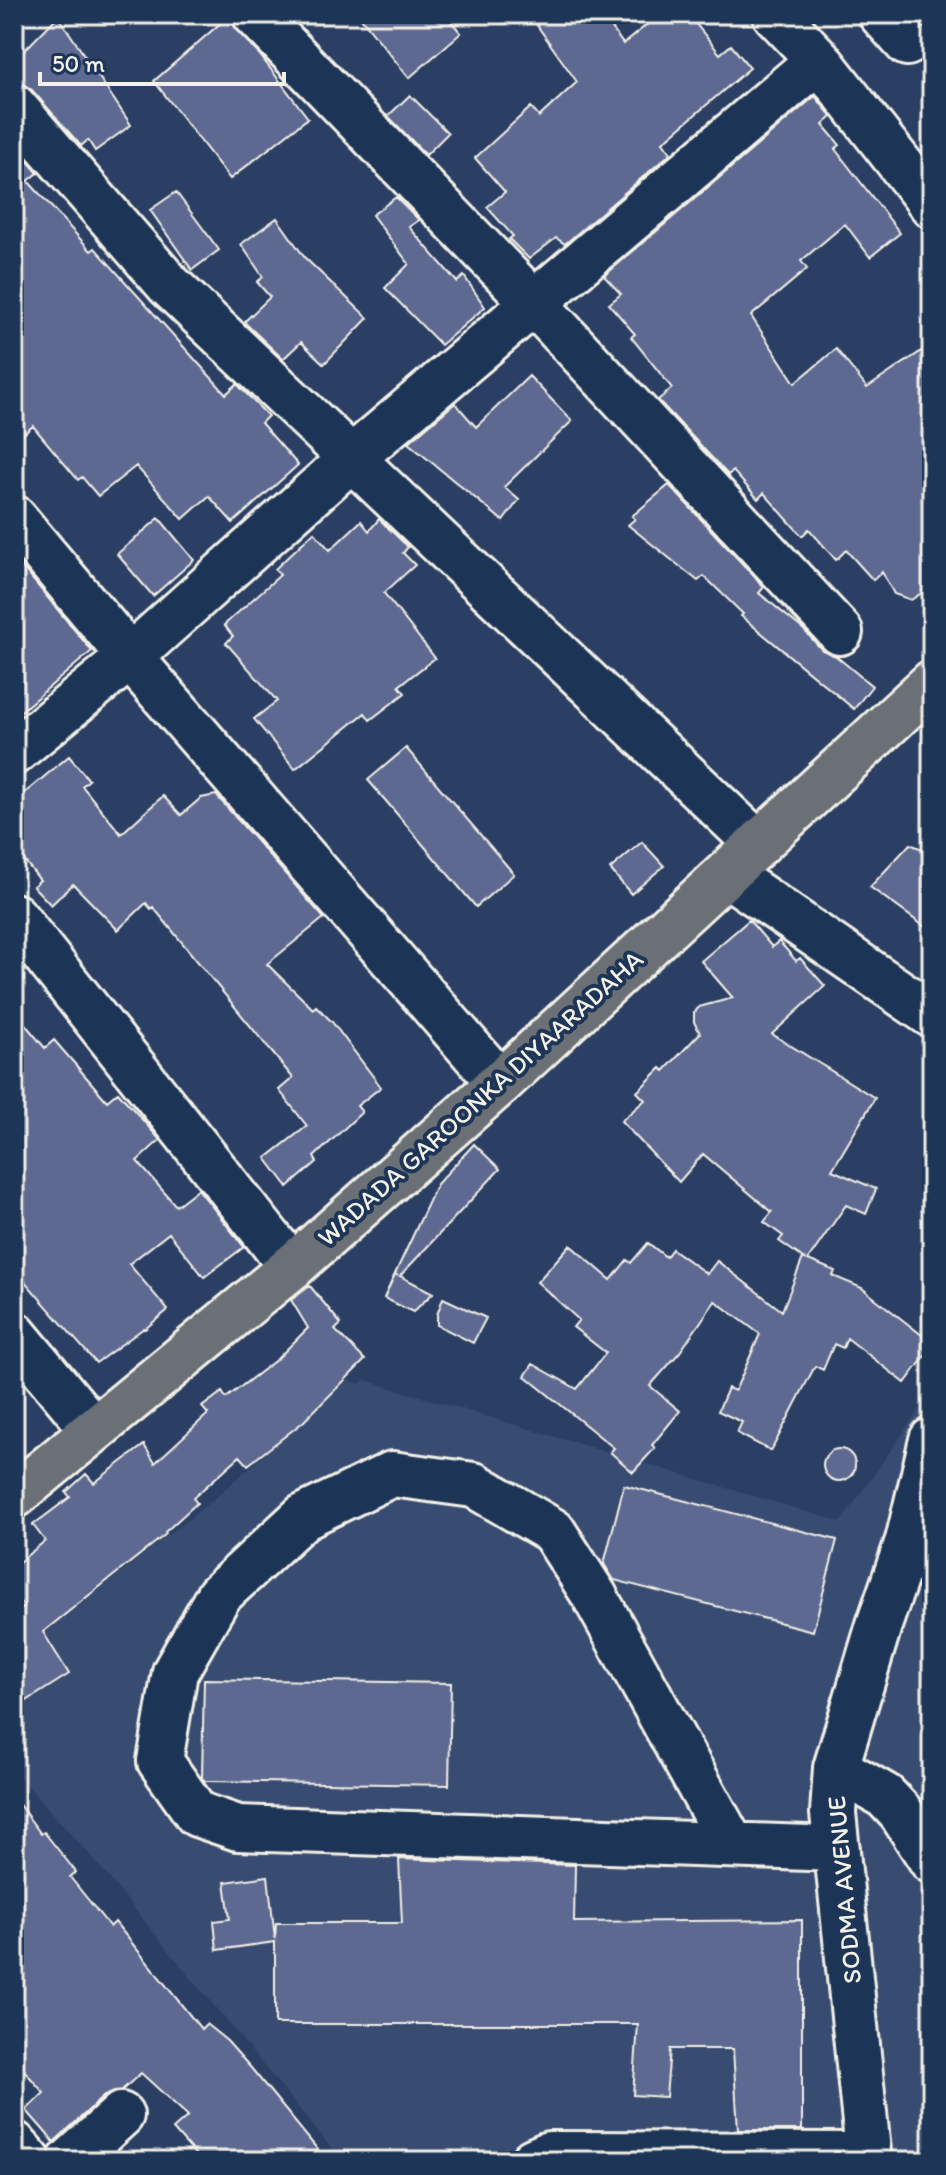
<svg xmlns="http://www.w3.org/2000/svg" width="946" height="2175" font-family="Itim,sans-serif">
	<style>
		.built { fill: #394c71 }
		.building { fill: #5d6991; stroke: #f4f1e8; stroke-width: 2 }
		.lines { fill: none; stroke-linecap: round; stroke-linejoin: round }
		.minor-casing { stroke: #f4f1e8; stroke-width: 50 }
		.major-casing { stroke: #f4f1e8; stroke-width: 50 }
		.minor { stroke: #1d3557; stroke-width: 44 }
		.major { stroke: #6a7074; stroke-width: 44 }
		.labels { text-anchor: middle; stroke-width: 8; stroke-linejoin: round; paint-order: stroke }
		.street-label { font-size: 26px; fill: #f4f1e8; stroke: #1d3557 }
	</style>
	<rect width="100%" height="100%" fill="#2a3f63"/>
	<filter id="ink" filterUnits="userSpaceOnUse"><feTurbulence type="fractalNoise" baseFrequency=".0125" numOctaves="2"/><feDisplacementMap in="SourceGraphic" scale="16" xChannelSelector="R" yChannelSelector="G"/><feConvolveMatrix kernelMatrix="1 2 1 2 8 2 1 2 1" color-interpolation-filters="sRGB"/></filter>
	<g filter="url(#ink)">
		<path class="built" d="M348,1380L360,1384L365,1380L841,1522L932,1391V2161H342L90,1855L14,1771V1657L215,1498Z"/>
		<path class="building" d="M231,14L237,31L259,54L308,118L230,179L154,81Z
			M358,14H445L461,33L409,78Z
			M529,14H602L623,44L660,14H688L720,54L731,45L750,68L663,142L671,153L565,244L556,238L529,259L509,239L513,236L487,207L505,192L475,158L531,107L539,117L577,82Z
			M58,16L131,125L95,151L88,140L81,146L32,90L23,84L14,83V61Z
			M410,95L448,133L426,155L388,116Z
			M815,96L832,117L823,125L840,145L835,149L900,233L870,257L845,224L801,261L807,269L751,316L795,383L836,349L867,388L932,344V573L926,590L911,600L894,594L882,572L873,580L846,550L836,560L809,529L802,536L764,493L758,499L733,471L728,475L658,400L672,388L631,337L635,334L609,304L621,294L604,276Z
			M14,145L38,173L28,181L91,251L95,248L226,394L237,384L268,416L261,423L298,465L233,523L209,496L183,519L136,466L98,496L82,477L78,480L33,426L14,442Z
			M176,192L219,250L192,270L150,210Z
			M396,197L419,220L409,227L457,282L464,276L485,307L441,345L385,288L409,264L372,215Z
			M277,218L305,258L368,318L324,364L301,342L283,359L244,322L270,297L257,282L263,277L241,244Z
			M529,376L572,421L504,487L519,500L503,521L408,443L455,403L476,427Z
			M669,485L764,587L759,593L804,630L822,650L836,656L872,686L854,709L741,616L743,614L704,576L698,581L628,525L635,519L632,516Z
			M159,518L194,560L153,596L117,554Z
			M379,519L408,547L403,553L415,565L384,593L435,658L399,686L405,693L370,720L365,713L295,769L254,719L277,701L226,643L233,636L224,625L280,575L275,569L314,532L330,550L361,521L369,531Z
			M14,557L92,651L14,717Z
			M406,748L514,874L476,907L368,780Z
			M69,756L89,780L82,786L121,834L163,796L181,815L201,798L216,795L324,918L267,964L313,1009L316,1006L332,1022L381,1087L357,1106L362,1112L314,1157L317,1162L288,1187L266,1158L307,1126L279,1090L293,1078L153,907L151,909L146,903L118,930L73,884L51,905L33,886L40,880L14,848V802Z
			M642,842L664,866L631,894L610,869Z
			M910,844L932,853V932L870,887Z
			M749,920L772,947L779,941L796,961L800,958L825,986L772,1034L875,1098L832,1170L876,1189L866,1214L846,1205L808,1260L835,1271L833,1276L862,1288L932,1343V1347L905,1383L847,1338L843,1348L834,1344L823,1370L815,1366L771,1451L737,1433L742,1422L718,1411L728,1388L735,1391L760,1334L715,1301L680,1352L650,1386L680,1411L652,1445L655,1448L633,1472L610,1452L614,1448L525,1376L533,1364L577,1389L606,1353L573,1327L579,1320L537,1282L570,1245L611,1280L627,1260L631,1263L648,1243L666,1257L672,1249L707,1274L717,1261L782,1311L803,1258L806,1260L779,1241L783,1236L764,1222L772,1212L703,1154L679,1182L621,1121L645,1100L637,1092L661,1068L664,1071L700,1033L694,1022V1013L699,1007L733,998L701,961Z
			M14,1011L45,1048L54,1040L107,1101L118,1092L154,1133L160,1140L137,1161L176,1206L198,1189L244,1247L204,1277L169,1233L129,1264L168,1310L145,1329L144,1328L96,1363L14,1269Z
			M474,1144L500,1169L400,1276L433,1293L413,1312L384,1298L395,1274L398,1276L395,1274L437,1184Z
			M310,1286L341,1324L335,1330L365,1360L303,1422L248,1465L240,1456L193,1498L197,1503L165,1532L166,1534L43,1632L69,1674L14,1709V1615L24,1607L14,1595V1566L45,1541L33,1525L70,1497L66,1492L86,1474L94,1483L144,1445L155,1463L208,1414L202,1407L222,1392L226,1398L277,1359L308,1328L291,1300Z
			M443,1298L486,1318L473,1343L437,1325V1315Z
			M823 1465a16 16 0 1 1 32 0a16 16 0 1 1-32 0Z
			M624,1485L837,1540L813,1631L614,1580L604,1564Z
			M204,1679L451,1683L449,1785L205,1781L202,1778Z
			M14,1798L41,1834L44,1832L76,1872L70,1877L110,1927L115,1922L201,2029L206,2024L227,2041L251,2068L327,2161H201L173,2129L188,2116L141,2073L121,2091L104,2096L54,2142L26,2110L44,2093L14,2059Z
			M399,1859L575,1865L574,1922L802,1920V2130H738L733,2049H670L666,2097L633,2095L638,2024H275V1942L217,1950L214,1921L230,1919L225,1882L268,1876L275,1939L276,1923H402Z"/>
		<g class="lines">
			<defs>
				<path id="minor" d="M255,14L535,304L840,632
					M775,14L819,60L932,205
					M881,14L907,43
					M14,107L169,285L758,844
					M14,518L130,657L500,1083
					M14,752L130,657L353,457L819,60
					M727,874L932,1015
					M14,916L292,1267
					M14,1334L93,1429
					M836,1768L885,1796L901,1813L932,1861
					M732,1845L594,1595L553,1531L474,1485L392,1474L303,1517L219,1595L175,1672L160,1761L197,1814L238,1828L837,1849
					M14,2144L29,2161
					M70,2161L121,2115
					M533,2161L549,2154L868,2155
					M869,2161L833,1813L836,1768L879,1625L908,1541L932,1440"/>
				<path id="major" d="M14,1496L292,1267L500,1083L932,683"/>
			</defs>
			<use href="#minor" class="minor-casing"/>
			<use href="#major" class="major-casing"/>
			<use href="#minor" class="minor"/>
			<use href="#major" class="major"/>
		</g>
	</g>
	<g class="labels">
		<g class="street-label">
			<text transform="translate(480 1098) rotate(-42)" y="9">WADADA GAROONKA DIYAARADAHA</text>
			<text transform="translate(844 1890) rotate(-95)" y="9">SODMA AVENUE</text>
		</g>
	</g>
	<rect width="946" height="2175" fill="none" stroke="#1d3557" stroke-width="48"/>
	<rect x="24" y="24" width="898" height="2127" fill="none" stroke="#f4f1e8" stroke-width="3" filter="url(#ink)"/>
	<path d="M40 72v12h244v-12" fill="none" stroke="#f4f1e8" stroke-width="4"/>
	<text x="52" y="72" font-size="24" fill="#f4f1e8" stroke="#1d3557" stroke-width="6" paint-order="stroke">50 m</text>
</svg>
